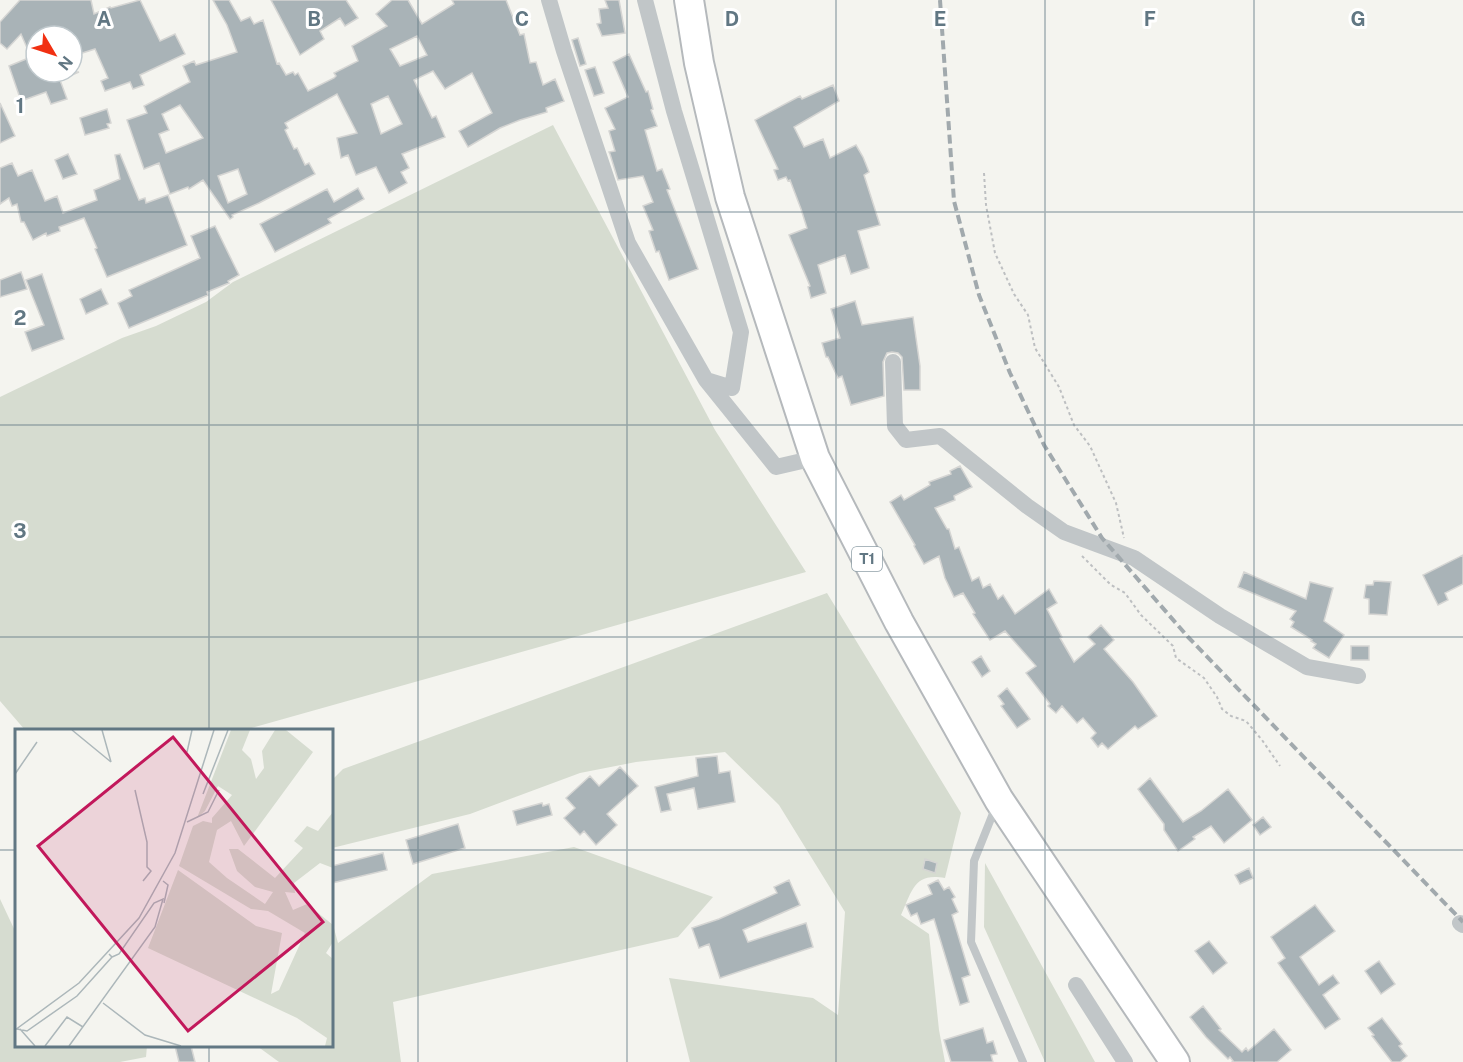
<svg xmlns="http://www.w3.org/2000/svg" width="1463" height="1062" font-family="'Public Sans',sans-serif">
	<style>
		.green { fill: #d6dcd0 }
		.building { fill: #a9b3b7; stroke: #d5d5d3; stroke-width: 1.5; fill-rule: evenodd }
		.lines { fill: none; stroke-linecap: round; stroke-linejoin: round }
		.highway-casing { stroke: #b5b9bc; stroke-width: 32 }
		.path { stroke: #bdbfc1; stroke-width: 2; stroke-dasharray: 3 3; stroke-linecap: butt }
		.lane { stroke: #c1c6c8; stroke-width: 8 }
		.street { stroke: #c1c6c8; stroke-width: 16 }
		.highway { stroke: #fff; stroke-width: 28 }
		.rail { stroke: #a1a9ad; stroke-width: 4; stroke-dasharray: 9 4.5; stroke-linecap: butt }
		.grid { fill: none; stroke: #617783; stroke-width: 1.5; stroke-opacity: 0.55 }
		.labels { text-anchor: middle; stroke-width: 6; stroke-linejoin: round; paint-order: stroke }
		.shield { fill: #fff; stroke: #90a0a8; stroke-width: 1.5 }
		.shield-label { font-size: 15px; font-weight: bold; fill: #617783 }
		.inset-road { fill: none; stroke: #acb7ba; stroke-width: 1.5 }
		.view { fill: #c2185b; fill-opacity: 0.15; stroke: #c2185b; stroke-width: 3 }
		.inset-edge { fill: none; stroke: #617783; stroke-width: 3 }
		.grid-label { font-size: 20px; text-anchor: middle; font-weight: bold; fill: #617783; stroke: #fff; stroke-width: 6; stroke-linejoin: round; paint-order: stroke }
	</style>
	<rect width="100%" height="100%" fill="#f4f4ef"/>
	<path class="green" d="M553,125L715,430L806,572L244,730H25L0,701V397L122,338L156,326L206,302L233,282Z
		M827,593L961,813L945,878C914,872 912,891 901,915L929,934L939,1030L945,1062H690L669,978L813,998L838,1015L845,912L779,805L725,752L636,762L580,773L470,814L332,848V780L343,769Z
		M574,847L713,897L678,937L393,1002L401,1062H279L257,1046H332V921L338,943L432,874Z
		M985,863L1095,1062H1045L984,927Z
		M0,899L16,933V1046H147L146,1057L120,1062H0Z"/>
	<path class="building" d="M20,0H91L94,14L110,7L111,8L140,0L160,41L175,34L185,54L140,75L144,85L133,89L130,82L105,91L101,81L108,78L95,49L76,55L72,36H36V72H79L60,80L67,99L51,104L46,92L21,101L9,66L31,57L21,34L7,49L0,43V22Z
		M213,0H229L241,21L250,17L254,24L263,20L277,64L279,63L286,75L293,72L295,75L298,73L308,91L334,78L336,76L334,73L358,61L352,46L387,26L376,14L392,0H408L422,24L454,4L452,0H506L520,35L524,34L530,63L536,62L543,85L555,79L564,101L546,108L547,112L520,120L500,128L468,147L459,131L492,113L472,73L445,89L433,71L414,80L432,118L436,116L445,137L402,154L409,168L401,172L407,183L389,193L376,167L356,175L348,155L341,158L337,138L357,133L337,94L285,123L288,128L285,130L294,149L297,148L305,165L309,163L315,174L259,203L232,215L233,217L230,219L203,180L189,189L188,187L170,194L159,163L144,169L127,120L147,113L144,106L190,82L183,66L194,61L196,65L237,52L227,25ZM417,36L427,55L400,66L390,49ZM388,96L402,124L381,134L371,104ZM180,105L203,138L166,153L159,134L169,130L162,114ZM238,169L247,194L228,203L218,176Z
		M271,0H346L358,18L345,26L340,18L320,31L324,39L300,55Z
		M605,0H619L625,33L602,36L597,24L601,23L599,9L608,8Z
		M578,38L586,64L580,66L572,40Z
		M629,54L646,92L648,91L653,109L651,110L657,126L645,130L657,171L662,169L670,189L667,190L698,269L669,280L659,251L656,252L649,231L653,230L643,206L653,202L643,176L618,180L610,154L609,152L615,151L609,131L615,129L605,108L628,97L613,62Z
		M595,67L604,93L594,96L585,70Z
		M833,85L839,101L794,127L804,147L823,139L830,158L856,145L863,157L869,172L864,175L880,225L858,231L869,268L851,274L845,255L818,265L826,293L811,298L808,287L810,286L789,235L807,228L801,209L790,180L788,181L786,177L778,180L774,170L778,169L755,120L800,96L802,99Z
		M0,103L15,136L0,143Z
		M107,109L111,123L107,124L109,128L85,135L80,118Z
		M68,154L77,174L63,179L55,160Z
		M120,154L139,200L145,198L146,203L168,195L187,245L107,277L95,249L97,248L84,218L59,227L60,231L47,236L46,233L33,240L24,222H21L17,204L12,206L9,198L0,204V168L12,163L18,176L32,170L45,201L57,196L63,213L97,200L94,190L120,179L115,155Z
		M358,188L364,199L328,219L331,223L275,252L260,224L327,189L334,202Z
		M215,226L239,275L228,281L229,283L207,292L208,295L129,328L118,303L132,296L129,290L200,258L191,236Z
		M21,272L27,289L0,297V280Z
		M42,274L64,339L32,351L25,332L44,325L26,280Z
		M101,289L108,304L86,314L80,299Z
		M855,301L862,325L913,317L920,366V390H904L902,357L898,353L892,352L887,353L883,362L884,396L851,405L842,376L838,378L828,357H826L822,343L840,338L831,309Z
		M960,466L972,487L954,496L955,500L935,508L947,529H949L955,549L959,547L972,581L979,577L983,588L990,584L998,599L1003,595L1015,614L1049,589L1057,603L1047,609L1062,637L1060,638L1074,662L1095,644L1088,637L1101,625L1114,640L1104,649L1133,682L1157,716L1138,729L1135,726L1108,749L1102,743L1098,747L1091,738L1096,733L1083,718L1077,723L1062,706L1056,713L1048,706L1050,704L1026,673L1036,666L1005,631L990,640L973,614L975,613L963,593L954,597L945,578L939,556L924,564L914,546L915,545L890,502L901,495L904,500L930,485L929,482L951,474L950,471Z
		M1463,555V584L1445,593L1448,600L1438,605L1423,575Z
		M1244,572L1306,599L1310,582L1333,588L1324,621L1344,635L1329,658L1313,648L1316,644L1311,641L1312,640L1291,627L1294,622L1290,619L1296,611L1238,587Z
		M1374,581L1391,582L1387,615L1369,614V599L1364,598L1366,585H1373Z
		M1351,646H1369V660H1351Z
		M981,656L990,671L982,677L972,662Z
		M1007,688L1030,719L1017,728L1001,706L1004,704L998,696Z
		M717,756L719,773L730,771L735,802L698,809L694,788L667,794L671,810L661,812L655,787L698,776L696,758Z
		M620,767L638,786L607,814L617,825L596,845L584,831L580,835L564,818L575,808L566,798L590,776L599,786Z
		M1150,778L1183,822L1201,811L1228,789L1252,820L1224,843L1211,826L1193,837L1195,839L1178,851L1164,830V824L1138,789Z
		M542,803L543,806L549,804L552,815L517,825L513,811Z
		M1263,817L1271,827L1260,835L1253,825Z
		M458,824L465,848L413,864L406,840Z
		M383,853L387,870L332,883V866Z
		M925,859L937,863L935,873L923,869Z
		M1249,868L1253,878L1240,884L1235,875Z
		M789,880L800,905L743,930L748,942L806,923L813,947L720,978L709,944L699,948L692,928L719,919L777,893L774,887Z
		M938,880L944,890L949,887L955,897L952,899L958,912L952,915L970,975L962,978L969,1002L960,1005L934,919L921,924L917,913L911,916L906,905L932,894L928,885Z
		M1315,905L1335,931L1300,957L1319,985L1333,975L1339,983L1323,995L1340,1019L1325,1029L1278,963L1285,958L1271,937Z
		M1209,941L1227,963L1213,974L1195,951Z
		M1379,961L1395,984L1381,994L1365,971Z
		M1203,1006L1221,1029L1219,1030L1242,1052L1246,1048L1248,1051L1274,1029L1291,1050L1277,1062H1232L1233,1061L1230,1057L1228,1059L1206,1037L1190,1017Z
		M1382,1018L1402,1044L1399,1046L1407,1056L1400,1062H1392L1372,1036L1374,1035L1368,1028Z
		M983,1028L987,1043L993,1041L997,1054L991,1055L993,1062H951L944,1040Z
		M175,1046H191L195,1062H179Z"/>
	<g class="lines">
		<defs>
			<path id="highway" d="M689,0L699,63L730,197L815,458L899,622L999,800L1175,1062"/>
		</defs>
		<use href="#highway" class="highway-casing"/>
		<path class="path" d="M984,173L986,205L995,253L1014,294L1028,315L1035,348L1059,387L1074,425L1090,446L1116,503L1124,538
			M1082,556L1111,585L1125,593L1141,615L1173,646L1176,658L1204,678L1217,697L1222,709L1231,716L1246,721L1262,740L1280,766"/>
		<path class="lane" d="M996,806L974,861L971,942L1023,1062"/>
		<path class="street" d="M549,0L564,51L628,243L706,380L732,388L741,332L674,111L645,0
			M893,362L895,426L906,440L940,436L1027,506L1064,532L1134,558L1220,616L1307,667L1358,676
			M706,380L776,467L815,458
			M1460,923L1463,925
			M1076,985L1125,1062"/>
		<use href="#highway" class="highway"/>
		<path class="rail" d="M940,0L954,201L979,295L1010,373L1044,445L1102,538L1188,637L1463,922"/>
	</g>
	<path class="grid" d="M209,0V730M418,0V1062M627,0V1062M836,0V1062M1045,0V1062M1254,0V1062M0,212H1463M0,425H1463M0,637H1463M0,850H16M332,850H1463M209,1046V1062"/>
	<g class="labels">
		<rect class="shield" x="852" y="547" width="30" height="24" rx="4.5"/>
		<g class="shield-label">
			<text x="867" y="564">T1</text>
		</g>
	</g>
	<g transform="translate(15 729)">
		<rect width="318" height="318" fill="#f4f4ef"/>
		<path d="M216,1H235L227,21L236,30L241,50L249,39L247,22L260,1H271L298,23L229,117L216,92L202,101L194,133L212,149L250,175L258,163L240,158L222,142L214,120H223L260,149L288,119L279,112L292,97L303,102L318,83V139L305,134L279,154L280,164L270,163L278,181L292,175L318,196V213L311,224L318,230V317H310L312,309L282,289L133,219L163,141L241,197L267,204L256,265L264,261L290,204L253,182L236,180L164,137L178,97L188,92L197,94V89L217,66L203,57L190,82L182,89Z" fill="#d6dcd0"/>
		<path class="inset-road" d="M57,1L96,33M87,1L96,33M172,23L177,1M0,45L22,13M120,61L132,113V138L136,142L128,152M188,65L213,1M172,93L193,83L204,61M148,152L153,156L149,174M88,274L130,306L166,317M2,300L12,302L62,267L97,228M5,300L20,317M0,301L64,254L124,189L160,124L199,1M30,317L52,288L68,298M54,317L140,198L148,170L139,174L104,225L97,228L94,225"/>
		<path class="view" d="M158,8L308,193L173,302L23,117Z"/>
		<rect width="318" height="318" class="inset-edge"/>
	</g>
	<g class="grid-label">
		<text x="104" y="26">A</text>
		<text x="314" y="26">B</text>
		<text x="522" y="26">C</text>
		<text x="732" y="26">D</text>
		<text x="940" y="26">E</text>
		<text x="1150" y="26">F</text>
		<text x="1358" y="26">G</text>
		<text x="20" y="113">1</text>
		<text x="20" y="325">2</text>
		<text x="20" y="538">3</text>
	</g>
	<g transform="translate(54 54) rotate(129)"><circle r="28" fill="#ffffff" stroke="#c0c9cd" stroke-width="1.5"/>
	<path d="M0-4.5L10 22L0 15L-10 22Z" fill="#f13012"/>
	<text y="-9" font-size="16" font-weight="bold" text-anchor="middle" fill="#617783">N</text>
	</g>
</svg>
